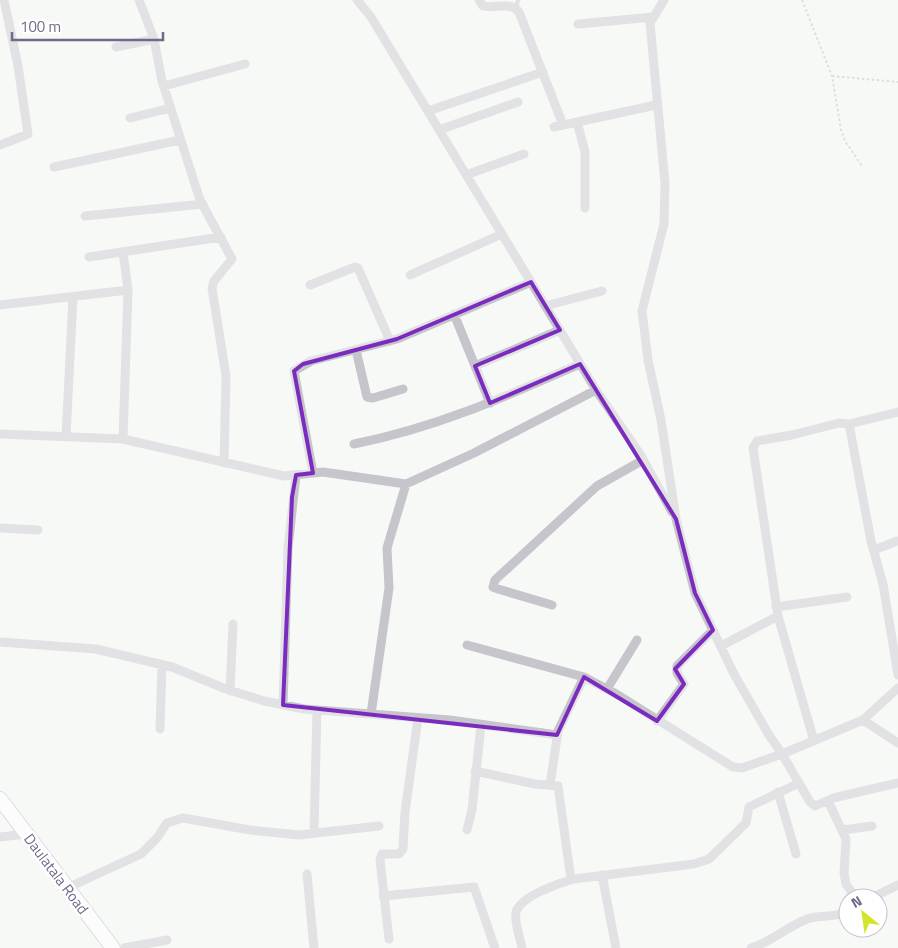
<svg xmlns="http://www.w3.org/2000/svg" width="898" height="948" font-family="'Titillium Web',sans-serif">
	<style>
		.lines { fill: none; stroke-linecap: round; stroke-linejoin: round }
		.secondary-casing { stroke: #bcb9c3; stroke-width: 16 }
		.path { stroke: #bebcc2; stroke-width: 2; stroke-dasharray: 2.5 2.5; stroke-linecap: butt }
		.service { stroke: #c7c5cc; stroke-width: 4.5 }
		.minor { stroke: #c7c5cc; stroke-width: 9 }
		.secondary { stroke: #fff; stroke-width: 14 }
		.marked { fill: none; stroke: #7b2cbf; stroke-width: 4; stroke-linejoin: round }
		.labels { text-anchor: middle; stroke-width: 5; stroke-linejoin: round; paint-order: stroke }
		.street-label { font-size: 15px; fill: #726888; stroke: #fff }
	</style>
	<rect width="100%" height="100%" fill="#f7f9f7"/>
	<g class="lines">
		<defs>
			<path id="secondary" d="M0,799L113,948"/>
		</defs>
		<use href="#secondary" class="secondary-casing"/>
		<path class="path" d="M802,0L832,76L841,130L845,141L862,166
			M832,76L898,82"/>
		<path class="service" d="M516,8L518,0"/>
		<path class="minor" d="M139,0L154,39L162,81L200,200L232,259L214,281L212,288L226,376L224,463
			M357,0L371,17L596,390L640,454L672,512
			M479,0L483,6C494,9 511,1 519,12L563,125
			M664,0L650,23L665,183L664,224L642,311L648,360L661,420L676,519L695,593L734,674L769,735L782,754L863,720L898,743
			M578,24L653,17
			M116,47L154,39
			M164,86L245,64
			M428,111L543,72
			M130,118L171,108
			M577,122L585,152V208
			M554,127L656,105
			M439,130L518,102
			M0,145L28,134L18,66L4,0
			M54,167L180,140
			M466,175L524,154
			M85,216L203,204
			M123,252L128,290L123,439
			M89,257L221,237
			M410,275L502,234
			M310,285L355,267L358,268L390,341
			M0,305L128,290
			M545,306L602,291
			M454,314L490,403
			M356,350L367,397L373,398L403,389
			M475,366L560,330
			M849,424L871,541L883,584L898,675
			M0,434L123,439L284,476L323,472L406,484L474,453L596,390
			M66,436L73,297
			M354,444C435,428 505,397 580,364
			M313,473L294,371L311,361L397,339L531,282
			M0,528L38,530
			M874,550L897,541
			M552,605L498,589L493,587L495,580L597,486L643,460
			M776,607L847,597
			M0,642L96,649L172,667L226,689L264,701L304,709L450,720L557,735
			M467,645L584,677L618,695L733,767L742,768L782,754L810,802L815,806L833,798L898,783
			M721,646L778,616
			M607,689L637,640
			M230,691L233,624
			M283,705L288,548L296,475
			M371,714L389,588L387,548L406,484
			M863,720L898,688
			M657,721L684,684L677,673V666L713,630
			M160,729L162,665
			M814,741L778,616L753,448L757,441L792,435L839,423L849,424L898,412
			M475,771L535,784L558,786L571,880
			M550,785L558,731L584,677
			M778,792L796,854
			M828,801L846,839L844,873L846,884L856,898
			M467,830L472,810L481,725
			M843,830L872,826
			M314,833L317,710
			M0,837L26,834
			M307,874L314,948
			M602,875L616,948
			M67,888L141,854L157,838L167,823L183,818L250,830L299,835L379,826
			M383,896L474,887L495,948
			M871,898L898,885
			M389,939L380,860L382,854H399L403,849L405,812L418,718
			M124,948L167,940
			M522,948C520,938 514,922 516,912C521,896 559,883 574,879L694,864L709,859L746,823L749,807L799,783
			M751,948C771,942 787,927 807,919C821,914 833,919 848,911"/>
		<use href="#secondary" class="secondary"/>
	</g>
	<path d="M0 0H898V948H0ZM531,282L560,330L475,366L490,403L580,364L676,519L695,593L713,630L675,669L684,684L657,721L584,677L557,735L283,705L292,497L296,475L313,473L294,371L303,364L397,339Z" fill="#f7f9f7" fill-opacity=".55" fill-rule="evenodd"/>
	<path class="marked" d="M531,282L560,330L475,366L490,403L580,364L676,519L695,593L713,630L675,669L684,684L657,721L584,677L557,735L283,705L292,497L296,475L313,473L294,371L303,364L397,339Z"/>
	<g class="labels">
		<g class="street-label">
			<text transform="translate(56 874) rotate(53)" y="5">Daulatala Road</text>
		</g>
	</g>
	<g transform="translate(863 913) rotate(330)"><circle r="24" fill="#ffffff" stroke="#c7c3cf"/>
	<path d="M0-4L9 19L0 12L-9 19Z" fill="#d3e42c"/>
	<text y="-8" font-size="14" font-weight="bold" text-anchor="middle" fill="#726888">N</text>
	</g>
	<path d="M12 32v8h151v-8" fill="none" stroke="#726888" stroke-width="2.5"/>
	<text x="20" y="32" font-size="15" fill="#726888" stroke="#ffffff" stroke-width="4" paint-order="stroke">100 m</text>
</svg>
